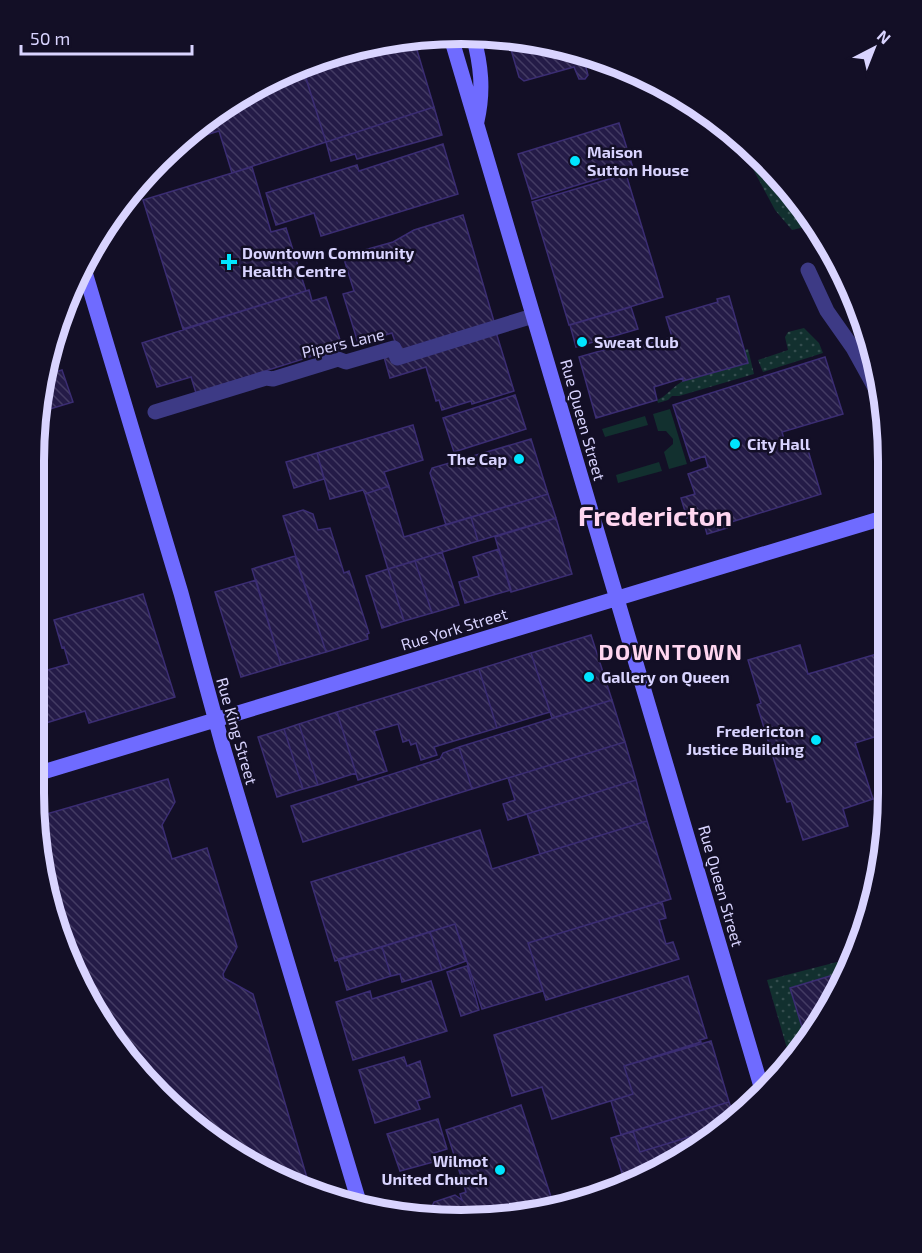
<svg xmlns="http://www.w3.org/2000/svg" width="922" height="1253" font-family="'Exo 2',sans-serif">
	<style>
		.grass { fill: url(#grass-dots) }
		.green { fill: #12302f }
		.building { fill: url(#building-back-hatch); stroke: #3b2d73; stroke-width: 1.5 }
		.lines { fill: none; stroke-linecap: round; stroke-linejoin: round }
		.street { stroke: #3d3a85; stroke-width: 15 }
		.secondary { stroke: #6f6bff; stroke-width: 15 }
		.poi-dot { fill: #00e5ff; stroke: #130f26; stroke-width: 2 }
		.labels { text-anchor: middle; stroke-width: 5; stroke-linejoin: round; paint-order: stroke }
		.poi-label { font-size: 16px; font-weight: bold; fill: #d9d4ff; stroke: #130f26; text-anchor: start }
		.street-label { font-size: 16px; fill: #d9d4ff; stroke: #130f26 }
		.district-label { font-size: 22px; font-weight: bold; letter-spacing: 1.5px; fill: #ffd6f0; stroke: #130f26 }
		.town-label { font-size: 28px; font-weight: bold; fill: #ffd6f0; stroke: #130f26 }
		.rim { fill: none; stroke: #d9d4ff; stroke-width: 8 }
	</style>
	<defs>
		<pattern id="grass-dots" width="8" height="8" patternUnits="userSpaceOnUse" patternTransform="scale(1.5)"><rect width="8" height="8" fill="#12302f"/><path d="M2 2h.1M6 6h.1" fill="none" stroke="#344d4e" stroke-width="1.8" stroke-linecap="round"/></pattern>
		<pattern id="building-back-hatch" width="6" height="6" patternUnits="userSpaceOnUse" patternTransform="scale(1.5)"><rect width="6" height="6" fill="#241b47"/><path d="M-1 5l2 2M0 0l6 6M5-1l2 2" fill="none" stroke="#433b63"/></pattern>
	</defs>
	<rect width="100%" height="100%" fill="#130f26"/>
	<path class="grass" d="M733,132L743,139L800,200L816,228L809,226L792,230L775,210Z
		M849,284L856,297L860,311L857,314L865,331L860,335C849,316 847,305 849,284Z
		M804,328L819,343L823,353L763,372L758,360L788,350L785,337L788,332Z
		M748,349L754,374L679,396H672L668,400L658,403L657,400C666,397 673,386 683,381C700,373 729,368 748,363L744,350Z
		M841,961L851,966L845,982L836,995L829,976L790,988L806,1040L791,1062L767,980Z"/>
	<path class="green" d="M670,409L687,464L669,469L664,452L673,444V439L666,431H658L653,414Z
		M645,416L648,425L605,437L602,429Z
		M659,462L662,471L618,483L616,475Z"/>
	<path class="building" d="M507,36L517,37L604,58L585,64L588,75L585,79H579L574,67L524,81L519,77Z
		M414,40L434,107L326,142L305,75Z
		M302,66L326,142L232,173L219,131L199,137L196,126L200,122L271,77Z
		M434,107L442,135L357,159L355,154L331,161L326,142Z
		M619,123L633,168L532,199L518,154Z
		M443,144L458,194L321,236L314,213L276,225L266,193L357,165L359,171Z
		M252,167L271,232L286,228L306,291L183,329L143,200Z
		M626,174L663,297L569,325L532,202Z
		M463,215L495,325L399,353L392,333L358,343L343,294L354,291L343,256L393,242L414,230Z
		M309,290L312,301L326,297L343,349L326,355L322,353L196,393L191,377L157,387L142,343Z
		M729,296L748,363L683,381V378L654,387L657,400L596,418L579,357L639,340L641,346L672,337L666,317L718,302L717,299Z
		M631,307L638,329L576,347L570,325Z
		M496,332L514,391L472,404L471,401L442,410L439,400L436,401L426,367L390,378L384,357Z
		M825,357L843,414L782,432L786,446L805,440L821,494L725,524L727,528L707,534L701,513L687,518L681,498L695,494L688,474L708,467L705,456L691,461L673,405Z
		M62,370L73,402L37,413L43,376Z
		M515,395L526,429L454,452L443,418Z
		M413,425L423,460L384,472L389,486L365,494L363,490L330,499L317,453Z
		M531,439L548,494L446,525L430,473L432,468Z
		M317,453L324,479L294,488L286,462Z
		M389,486L404,537L471,517L478,541L388,569L365,494Z
		M548,494L556,518L478,541L471,517Z
		M303,510L313,514L318,530L330,528L344,573L349,571L369,633L367,634L368,639L326,652L283,516Z
		M556,518L572,574L511,592L495,537Z
		M499,549L511,590L465,603L459,582L479,576L473,557Z
		M442,552L459,605L432,613L415,561Z
		M295,556L326,652L281,665L252,569Z
		M415,561L432,613L404,621L388,569Z
		M388,569L404,621L382,628L366,576Z
		M256,580L281,665L241,677L215,592Z
		M143,594L175,697L89,723L85,711L46,723L33,674L69,664L64,647L62,648L54,620Z
		M591,635L612,700L552,718L531,653Z
		M800,645L808,674L887,651V733L855,743L873,799L843,809L848,826L803,840L791,801L787,802L757,705L761,703L748,660Z
		M531,653L550,712L497,728L479,669Z
		M479,669L497,728L434,747L437,755L421,760L416,743L411,745L409,740L403,742L398,724L374,731L387,771L358,780L337,712Z
		M612,700L625,742L472,789L459,747Z
		M337,712L356,773L318,785L299,724Z
		M299,724L318,785L303,789L284,729Z
		M284,729L303,789L277,797L258,737Z
		M625,742L636,780L508,820L503,804L515,800L508,778Z
		M459,747L472,789L303,842L291,806L440,759L443,753Z
		M168,779L175,802L162,825L172,859L207,848L237,947L223,974L224,978L253,994L310,1188L272,1176L179,1114L105,1029L67,945V920L57,923L48,903L36,817Z
		M636,780L647,821L540,854L527,814Z
		M647,821L671,899L528,943L543,991L482,1009L455,924L335,961L311,882L480,830L492,869Z
		M662,902L666,918L659,920L666,944L673,942L679,959L546,1000L528,943Z
		M455,924L466,961L442,970L430,932Z
		M430,932L442,970L402,982L400,974L391,976L382,947Z
		M382,947L391,976L347,990L338,959Z
		M467,966L479,1010L461,1016L447,972Z
		M688,976L707,1038L700,1040L701,1042L624,1066L633,1094L552,1119L542,1087L512,1096L494,1035Z
		M830,976L836,995L806,1040L790,988Z
		M431,981L447,1031L353,1060L336,1002L370,991L372,999Z
		M711,1041L729,1102L621,1135L611,1101L633,1094L624,1066Z
		M404,1057L407,1066L420,1061L430,1097L417,1101L420,1109L375,1123L359,1070Z
		M729,1102L735,1119L728,1125L640,1152L633,1131Z
		M521,1105L554,1206L517,1216H498L497,1214L491,1216H432L430,1211L434,1202L455,1195L462,1200L460,1194L466,1192L446,1130Z
		M438,1119L447,1149L434,1153L437,1161L400,1171L387,1134Z
		M728,1125L722,1131L626,1186L611,1138L633,1131L640,1152Z"/>
	<g class="lines">
		<path class="street" d="M808,270L827,311L853,348L885,406
			M155,412L266,378L273,379L338,359L346,362L394,348L397,358L533,316"/>
		<path class="secondary" d="M450,34L763,1093
			M473,35C481,65 484,90 477,121
			M84,269L181,593L223,747L359,1202
			M33,775L886,517"/>
	</g>
	<g class="poi-dot">
		<circle cx="575" cy="161" r="6"/>
		<path d="M226 253h6v6h6v6h-6v6h-6v-6h-6v-6h6z"/>
		<circle cx="582" cy="342" r="6"/>
		<circle cx="735" cy="444" r="6"/>
		<circle cx="519" cy="459" r="6"/>
		<circle cx="589" cy="677" r="6"/>
		<circle cx="816" cy="740" r="6"/>
		<circle cx="500" cy="1170" r="6"/>
	</g>
	<g class="labels">
		<g class="poi-label">
			<text x="587" y="158">Maison<tspan x="587" dy="18">Sutton House</tspan></text>
			<text x="242" y="259">Downtown Community<tspan x="242" dy="18">Health Centre</tspan></text>
			<text x="594" y="348">Sweat Club</text>
			<text x="747" y="450">City Hall</text>
			<text x="507" y="465" text-anchor="end">The Cap</text>
			<text x="601" y="683">Gallery on Queen</text>
			<text x="804" y="737" text-anchor="end">Fredericton<tspan x="804" dy="18">Justice Building</tspan></text>
			<text x="488" y="1167" text-anchor="end">Wilmot<tspan x="488" dy="18">United Church</tspan></text>
		</g>
		<g class="street-label">
			<text transform="translate(343 343) rotate(-13)" y="6">Pipers Lane</text>
			<text transform="translate(583 420) rotate(74)" y="6">Rue Queen Street</text>
			<text transform="translate(454 629) rotate(-17)" y="6">Rue York Street</text>
			<text transform="translate(237 731) rotate(74)" y="6">Rue King Street</text>
			<text transform="translate(721 886) rotate(74)" y="6">Rue Queen Street</text>
		</g>
		<g class="district-label">
			<text x="671" y="660">DOWNTOWN</text>
		</g>
		<g class="town-label">
			<text x="655" y="526">Fredericton</text>
		</g>
	</g>
	<path d="M0 0H922V1253H0ZM461 44H461A417 417 0 0 1 878 461V793A417 417 0 0 1 461 1210H461A417 417 0 0 1 44 793V461A417 417 0 0 1 461 44Z" fill="#130f26" fill-rule="evenodd"/>
	<path class="rim" d="M461 44H461A417 417 0 0 1 878 461V793A417 417 0 0 1 461 1210H461A417 417 0 0 1 44 793V461A417 417 0 0 1 461 44Z"/>
	<g transform="translate(874 48) rotate(42)" stroke="#130f26" stroke-width="4.5" paint-order="stroke">
	<path d="M0-4.5L10 22L0 15L-10 22Z" fill="#d9d4ff"/>
	<text y="-9" font-size="16" font-weight="bold" text-anchor="middle" fill="#d9d4ff">N</text>
	</g>
	<path d="M21 45v9h171v-9" fill="none" stroke="#d9d4ff" stroke-width="3"/>
	<text x="30" y="45" font-size="18" fill="#d9d4ff" stroke="#130f26" stroke-width="4.5" paint-order="stroke">50 m</text>
</svg>
